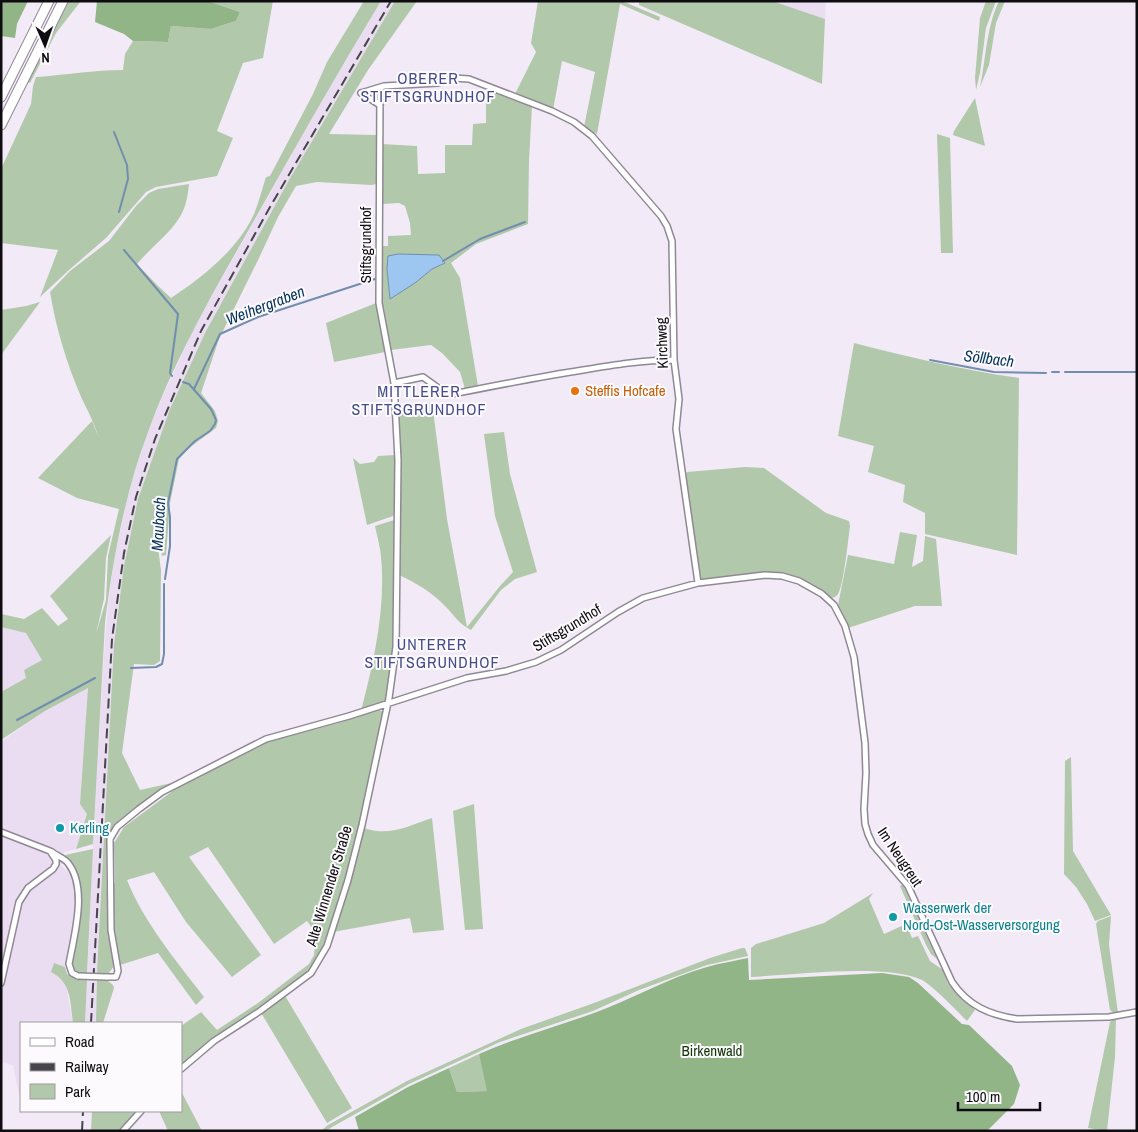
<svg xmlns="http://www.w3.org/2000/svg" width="1138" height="1132" font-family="'Archivo Narrow',sans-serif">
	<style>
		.built { fill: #eaddf2 }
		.green { fill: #b1c8ab; fill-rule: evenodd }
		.forest { fill: #92b588 }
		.water { fill: #9dc6f0; stroke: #728ead }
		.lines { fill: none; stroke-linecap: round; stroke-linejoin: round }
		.stream { stroke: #728ead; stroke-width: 2 }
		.minor-casing { stroke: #908895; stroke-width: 8 }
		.trunk-casing { stroke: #908895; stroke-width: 11 }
		.minor { stroke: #fff; stroke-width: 5 }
		.trunk { stroke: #fff; stroke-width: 9 }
		.rail { stroke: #48444b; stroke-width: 2; stroke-dasharray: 10 5; stroke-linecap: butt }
		.minor-bridge-casing { stroke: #908895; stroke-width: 8; stroke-linecap: butt }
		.minor-bridge { stroke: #fff; stroke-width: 5 }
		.food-dot { fill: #e8710a; stroke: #fcfafd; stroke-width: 2 }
		.culture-dot { fill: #0f9aa8; stroke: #fcfafd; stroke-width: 2 }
		.labels { text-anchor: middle; stroke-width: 4; stroke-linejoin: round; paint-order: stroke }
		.street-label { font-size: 15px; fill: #0f0c11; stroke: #fcfafd }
		.food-label { font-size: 15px; fill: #c56008; stroke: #fcfafd; text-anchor: start }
		.culture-label { font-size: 15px; fill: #0d838f; stroke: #fcfafd; text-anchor: start }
		.park-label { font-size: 15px; fill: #133608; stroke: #fcfafd }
		.neighbourhood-label { font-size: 16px; letter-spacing: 1px; fill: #444c89; stroke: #fcfafd }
		.water-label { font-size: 16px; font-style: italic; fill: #07355b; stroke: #fcfafd }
	</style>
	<rect width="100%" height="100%" fill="#f3eaf8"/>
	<path class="built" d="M381,1H395L289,180L206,331L170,409L138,499L124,566L114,644L96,1023H85L93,844L105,639L109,596L114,561L128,494L147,433L161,400L195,326L323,99Z
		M773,1H826L825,19L795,10Z
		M1,627L26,632L42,660L24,670L26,678L1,692Z
		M88,688L80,803L87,814L76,849L64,852L61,866L70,872L74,883L76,900L75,917L65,967L55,963L60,977L66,985L73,1023H21V1103L13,1066L1,1061V742L42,713Z"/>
	<path class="green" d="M69,1H81L56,33L30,83L27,82Z
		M213,1H273L263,58L243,63L217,131L233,138L217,176L156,187L146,192L106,238L69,270L40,297L58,250L1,243V169L31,104L33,86L36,77C65,75 94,70 123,70L125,54L133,41L168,42L171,26L211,29L236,21L240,12L211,2Z
		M364,1H381C338,72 297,144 256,217C217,286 175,357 148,432C125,493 113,558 105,623L93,844L76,849L87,814L80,804L88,688L45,711L1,740V692L26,678L24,670L42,660L26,633L1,627V614L24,619L42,608L58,626L68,619L50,596L111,535L106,558L104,599L96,634L106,600L108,556L119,509L77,498L38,478L92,421L99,438C94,423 89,413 82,399C67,365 56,328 50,292L70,271L109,241L136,206L149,193L158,189L189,184C188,193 187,202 183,211C174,231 151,247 137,264L157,285L171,298C203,277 238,249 254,214C259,202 262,189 266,177L270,176L313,94L327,62Z
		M395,1H417L368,70L329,134L377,135L376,184L372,185L317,182L296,186L278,217L259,258L219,339L201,393L215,411L218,421L216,428L189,448L179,459L170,503L166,555L162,556L161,548H158L161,570L160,661L154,665L134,664L122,753L140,790L176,782L142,804L114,827L108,835L106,858L108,931L115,965L108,974L97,973L114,644L124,566L138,499L170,409L206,331L289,180Z
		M538,1H622L660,17L659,21L620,4L597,134L584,127L595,72L562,61L553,110L514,96L536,52L531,43Z
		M639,1H772L825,19L822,84L639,5Z
		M986,1H996L986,28L980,73L976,90L975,78L980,18Z
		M999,1H1005L996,23L989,65L980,87C986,59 986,28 999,1Z
		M486,89L532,106L529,160L528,224L476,244L451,263L460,278L478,386L465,389L460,372L442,353L431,345L391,350L384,309L381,308L383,304V246H388V236L411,235L410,223L405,206L399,203L382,204L383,178H381V144L417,146L418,174L445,173V145H472L473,124L486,123ZM398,254L413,255L445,263L432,269L415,283L390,299L387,269Z
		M975,98L985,146L953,135L954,131Z
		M937,134L950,138L953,253H941Z
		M40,302L1,355V310L26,306Z
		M376,303L385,352L334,362L326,323Z
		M854,343C909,357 963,370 1019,378L1017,555L925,534V513L903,502L905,485L868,472L874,446L838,436Z
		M432,402L447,519L467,627L500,586L513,572L495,516L484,434L504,432L510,474L537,572L515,579L501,590L471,630C459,624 454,615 445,606C432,592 416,583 399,575L401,515L397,413Z
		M395,455V512L393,516L367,525L353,458L360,464L374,462L378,456Z
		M745,467L764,468L826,513L849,521L850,526C848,540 844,584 838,594C836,597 835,597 831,598C824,593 816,587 808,583C775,568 742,574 708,581L701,578L685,477L687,472Z
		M394,520H395L394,642L387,695L384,703L361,711C374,661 386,608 381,556C380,546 377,536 375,526Z
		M900,532L917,535L912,567L923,561L925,536L936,539L942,606H915L848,628L838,605L848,555L894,564Z
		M379,710L384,712L381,727L352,856L337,908L320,953L310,972L212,1040L181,1067V1026L201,1012L217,1030L258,1003L309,964L314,955L316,933L307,921L274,944L208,847L189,857L261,955L232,977L186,922L154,872L127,880C143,921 177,962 204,997L196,1005L158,953L120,965L115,930L112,885L115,883L114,843L124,827L182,784L267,742L335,724Z
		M1071,757L1073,851L1111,915L1095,921L1087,904L1076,887L1064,874L1065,761Z
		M474,804L483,929L465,930L453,811Z
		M432,818L444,930L413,933L410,918L333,932L342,909L364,828C389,837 408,826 432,818Z
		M93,849L87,973H80L74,970C71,959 74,949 76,938C82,909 84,880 65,855Z
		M902,885L904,887L937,959L931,954L926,945L900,886Z
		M873,893L869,899L884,934L906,924L912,938L918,936L930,961L943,970L948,984L975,1010L967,1021C957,1011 933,986 922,980C887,963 793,975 751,977V948L756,944L824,923Z
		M1111,916L1109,945L1118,1013H1114L1110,1010L1096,924L1098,921Z
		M742,948H745L748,956L707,965L639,990L593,1011L500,1042L409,1084L332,1127L326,1131H321L328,1125L407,1081L521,1029L594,1003L710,958Z
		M54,963L65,967L67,974L74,978L87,980L85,1023H73C70,1002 72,983 51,972Z
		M97,980L108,981L113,985L114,988L103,1023H96Z
		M284,994L352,1108L327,1123L260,1011Z
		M1113,1019H1116L1115,1057L1107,1131L1088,1128L1110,1022Z
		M479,1054L488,1091L457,1092L449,1068Z
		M181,1091L202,1131H168L159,1111H181Z
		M92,1111H138L119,1131H91Z"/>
	<path class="forest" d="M1,1H28L17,24L15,38L1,36Z
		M97,1H208L240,12L236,21L211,29L171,26L168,42L133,41L124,34L95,22Z
		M748,958L749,980L882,973L909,977L918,983L962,1024L969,1025L1012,1066L1020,1085L1014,1104L987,1131H359L355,1117L408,1087L449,1068L457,1092L487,1091L479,1054C517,1037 556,1027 594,1013C632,999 668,978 707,967C720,963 735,961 748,958Z"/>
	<path class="water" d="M398,254L439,255L445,263L432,269L415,283L390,299L387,269L388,256Z"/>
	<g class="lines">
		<path class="stream" d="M114,132L127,165L128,179L119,212
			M124,250L178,314L170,373L172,376
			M443,261L480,239L525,222
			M930,360L994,372L1046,373
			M1052,372H1059
			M1065,372H1137
			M194,389L220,334L258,317L375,279
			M165,579L170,546V517L168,503L177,459L195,441L210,431L215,424L216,420L211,409L189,384L183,382
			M131,668L156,667L162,664L164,654V584
			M17,720L95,678"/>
		<defs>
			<path id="minor" d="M361,93L384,86L438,83L453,78L469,79L552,111L574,122L592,136L661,216L667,226L672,241L674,360L679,399L676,429L698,583
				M361,93L380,105
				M394,383L423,377L448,395C493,386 537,377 583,370C613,365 643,360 674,360
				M1,832L50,851L56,860V864L53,869L28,888L19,902L1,983
				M52,852C57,856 64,858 68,863C88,888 74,936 69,964L72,973L78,976
				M106,977H116L118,971L111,930L110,839L117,827L139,809L162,792L266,739L349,716L467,678L506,671L536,662L561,650L618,612L643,598L698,583L765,575L782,576L799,581L822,594L834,605L845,626L854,657L865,743L866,773L864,809L865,824L868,834L873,845L908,886L952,982C968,1006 990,1015 1017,1019L1109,1017L1137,1012
				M181,1069L214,1041L260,1011L311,973L327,946L348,880L362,825L389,698L396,647L398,460L394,383L379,303L380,88
				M123,1131L141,1111"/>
			<path id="trunk" d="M1,97L49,1
				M1,125L63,1"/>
		</defs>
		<use href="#minor" class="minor-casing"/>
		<use href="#trunk" class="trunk-casing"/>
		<use href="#minor" class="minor"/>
		<use href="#trunk" class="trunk"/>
		<path class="rail" d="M91,1023L112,639L124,553L136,497L155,439L201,331L270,207L391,1
			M82,1131L83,1111"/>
		<defs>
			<path id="minor-bridge" d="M78,976L106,977"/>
		</defs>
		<use href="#minor-bridge" class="minor-bridge-casing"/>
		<use href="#minor-bridge" class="minor-bridge"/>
	</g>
	<circle class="food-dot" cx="575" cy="391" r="5"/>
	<g class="culture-dot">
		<circle cx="60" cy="828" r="5"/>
		<circle cx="893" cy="917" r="5"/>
	</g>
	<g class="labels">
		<g class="street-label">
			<text transform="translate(366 245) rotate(-90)" y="5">Stiftsgrundhof</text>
			<text transform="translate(662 343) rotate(-92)" y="5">Kirchweg</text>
			<text transform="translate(567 628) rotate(-31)" y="5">Stiftsgrundhof</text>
			<text transform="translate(900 857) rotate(56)" y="5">Im Neugreut</text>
			<text transform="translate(329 886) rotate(-73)" y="5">Alte Winnender Straße</text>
		</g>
		<g class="food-label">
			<text x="585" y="396">Steffis Hofcafe</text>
		</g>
		<g class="culture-label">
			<text x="70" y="833">Kerling</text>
			<text x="903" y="913">Wasserwerk der<tspan x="903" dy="17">Nord-Ost-Wasserversorgung</tspan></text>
		</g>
		<g class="park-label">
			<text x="712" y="1056">Birkenwald</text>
		</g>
		<g class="neighbourhood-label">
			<text x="428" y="84">OBERER<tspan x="428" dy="18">STIFTSGRUNDHOF</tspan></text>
			<text x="419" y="397">MITTLERER<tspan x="419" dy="18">STIFTSGRUNDHOF</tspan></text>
			<text x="432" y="650">UNTERER<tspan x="432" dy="18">STIFTSGRUNDHOF</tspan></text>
		</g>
		<g class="water-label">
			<text transform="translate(265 305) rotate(-21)" y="6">Weihergraben</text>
			<text transform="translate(989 358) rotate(7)" y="6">Söllbach</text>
			<text transform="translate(158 524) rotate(-87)" y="6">Maubach</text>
		</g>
	</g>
	<rect width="1138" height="1132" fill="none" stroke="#0f0c11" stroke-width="5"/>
	<rect x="20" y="1022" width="162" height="90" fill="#fcfafd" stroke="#9d9b9f"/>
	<rect x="30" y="1038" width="25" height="8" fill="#ffffff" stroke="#9d9b9f"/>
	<text x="65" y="1047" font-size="15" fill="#0f0c11">Road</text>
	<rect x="30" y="1063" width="25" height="8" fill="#48444b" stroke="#9d9b9f"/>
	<text x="65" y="1072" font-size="15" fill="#0f0c11">Railway</text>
	<rect x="30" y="1084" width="25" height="15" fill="#b1c8ab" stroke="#9d9b9f"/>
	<text x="65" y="1097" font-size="15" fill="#0f0c11">Park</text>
	<g transform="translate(45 45) rotate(178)" stroke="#fcfafd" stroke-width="4" paint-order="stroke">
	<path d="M0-4L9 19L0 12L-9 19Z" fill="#0f0c11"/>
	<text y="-8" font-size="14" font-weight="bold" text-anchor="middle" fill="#0f0c11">N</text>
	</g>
	<path d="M958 1102v8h82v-8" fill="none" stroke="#0f0c11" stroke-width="2.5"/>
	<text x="966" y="1102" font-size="15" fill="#0f0c11" stroke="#fcfafd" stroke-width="4" paint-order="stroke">100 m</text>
</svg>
